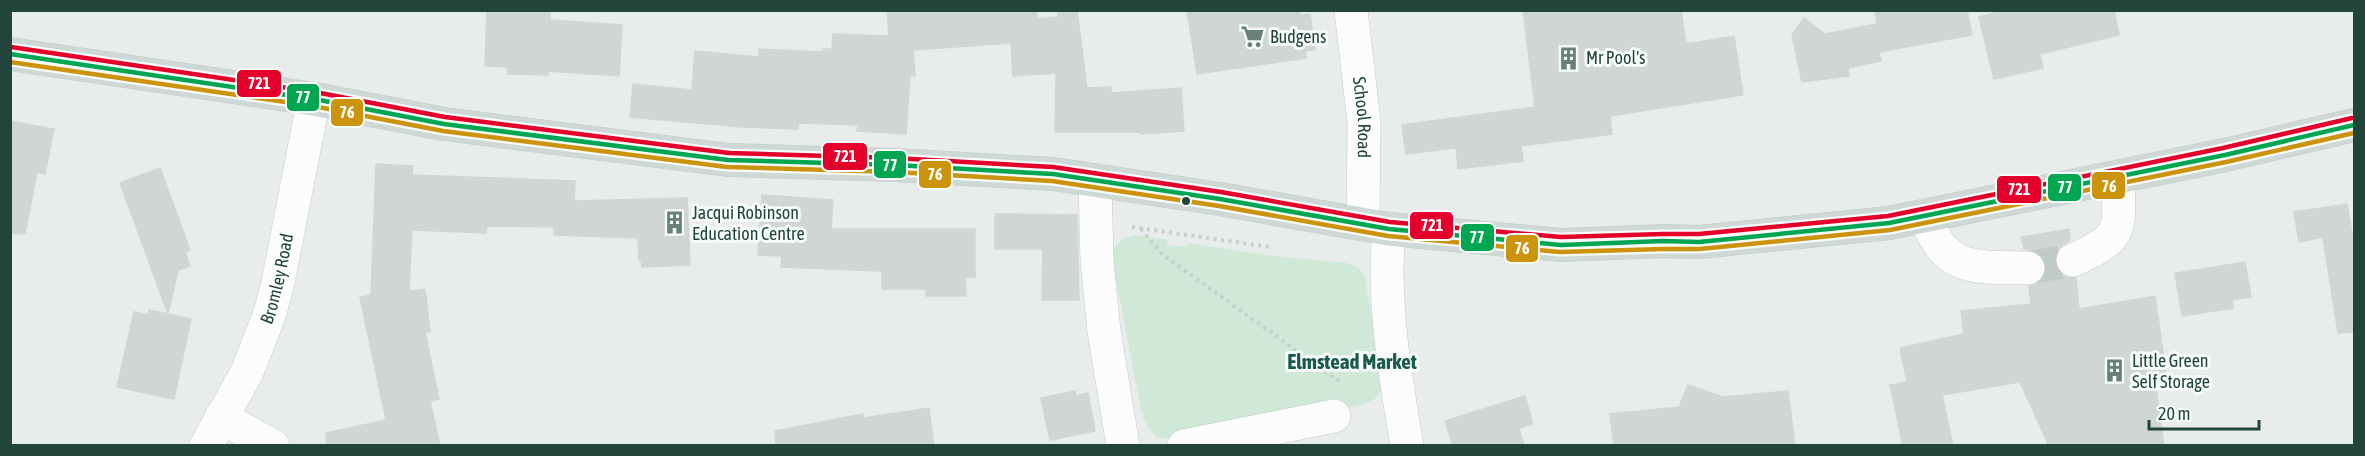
<svg xmlns="http://www.w3.org/2000/svg" width="2365" height="456" font-family="'Asap Condensed',sans-serif">
	<style>
		.green { fill: #d0e8d7 }
		.building { fill: #d0d6d4; stroke: #d0d6d4; stroke-width: 1.5 }
		.lines { fill: none; stroke-linecap: round; stroke-linejoin: round }
		.minor-tunnel { stroke: #c0cbc8; stroke-width: 33; stroke-dasharray: 33 16; stroke-linecap: butt }
		.minor-casing { stroke: #c4cac8; stroke-width: 34 }
		.major-casing { stroke: #c2ccc9; stroke-width: 34 }
		.path { stroke: #c6cfcd; stroke-width: 4; stroke-dasharray: 3 4.5; stroke-linecap: butt }
		.minor { stroke: #fcfcfc; stroke-width: 33 }
		.major { stroke: #ced8d5; stroke-width: 33 }
		.bus-1-casing { stroke: #f7fbf9; stroke-width: 9 }
		.bus-2-casing { stroke: #f7fbf9; stroke-width: 9 }
		.bus-3-casing { stroke: #f7fbf9; stroke-width: 9 }
		.bus-1 { stroke: #00a651; stroke-width: 4.5 }
		.bus-2 { stroke: #cc930c; stroke-width: 4.5 }
		.bus-3 { stroke: #e4002b; stroke-width: 4.5 }
		.bus-dot { fill: #21453b; stroke: #f7fbf9; stroke-width: 2 }
		.labels { text-anchor: middle; stroke-width: 6; stroke-linejoin: round; paint-order: stroke }
		.poi-label { font-size: 18px; fill: #21453b; stroke: #f7fbf9; text-anchor: start }
		.street-label { font-size: 18px; fill: #21453b; stroke: #f7fbf9 }
		.quarter-label { font-size: 21px; font-weight: bold; fill: #1a5a4b; stroke: #f7fbf9 }
		.line-badge { stroke: #f7fbf9; stroke-width: 2 }
		.badge-label { font-size: 16px; text-anchor: middle; font-weight: bold; fill: #fff }
	</style>
	<rect width="100%" height="100%" fill="#e8edeb"/>
	<path class="green" d="M1136,235L1167,240V245L1187,247L1188,243L1267,255L1346,263L1356,266L1364,274L1384,382C1380,400 1372,401 1356,406L1172,438H1157L1148,427L1141,410L1113,264L1112,250L1124,238Z"/>
	<path class="building" d="M487,10H550V20L622,25L619,76L548,71V75L507,74L508,67L485,66Z
		M887,10H1036L1037,19L1058,17V10H1077L1087,88L1111,87V93L1181,88L1184,131L1141,134V132H1055L1056,73L1013,76L1011,43L913,50L915,76L910,75L906,134L857,131L858,125L799,123L798,129L742,127L630,117L633,84L692,90L695,51L759,57V49L823,52V49H832L833,34L889,36Z
		M1187,10H1300V15L1310,14L1315,50L1305,51L1306,58L1197,74Z
		M1523,10H1681L1686,44L1734,36L1743,95L1610,116L1612,134L1521,146L1523,161L1458,169L1456,148L1406,154L1402,125L1535,107Z
		M1875,10H1967L1972,35L1879,52L1881,61L1848,68L1849,76L1802,82L1792,35L1804,18L1825,34L1877,24Z
		M2006,10H2114L2119,35L2040,54L2043,68L1994,79L1979,17Z
		M10,121L54,129L45,174L37,172L25,234L10,233Z
		M376,164L413,166L412,175L575,181L574,201L687,198L690,265L642,267L641,260H639L638,238L554,235V227L487,226L486,233L412,230L409,291L425,289L430,332H425L439,399L430,401L440,446H327L326,433L386,420L360,297L371,295Z
		M160,168L190,250L185,252L190,266L178,270L168,314L191,319L174,399L117,387L134,312L148,315L149,310L168,314L120,183Z
		M762,195L833,200L831,229H975V277H965L966,296H926V289H882V271L781,267L782,256L758,255Z
		M2347,204L2355,251V332L2338,333L2323,237L2299,242L2294,212Z
		M995,214L1077,215L1079,300H1042L1043,249H995Z
		M2069,229L2070,240L2058,249L2054,259L2056,269L2062,275L2076,278L2079,309L2155,296L2166,374L2154,375L2164,446H2049L2020,382L1942,395L1953,446H1903L1890,385L1907,382L1900,348L1964,334L1961,311L2031,304L2029,286L2038,284L2044,278L2047,268L2045,259L2038,252L2024,249L2021,237Z
		M2245,262L2251,297L2232,300L2233,308L2182,316L2175,273Z
		M1688,385L1723,397L1788,391L1795,446H1614L1610,414L1679,407Z
		M1075,391L1076,396L1088,393L1095,431L1050,440L1041,398Z
		M1525,396L1533,424L1519,428L1524,446H1453L1445,421Z
		M929,408L934,446H776L775,431L863,414V418Z"/>
	<g class="lines">
		<path class="minor-tunnel" d="M2028,268L2073,260"/>
		<defs>
			<g id="minor">
				<path id="s1" d="M1351,10L1364,122L1363,224"/>
				<path d="M1095,182L1097,261L1104,331L1123,446"/>
				<path d="M1924,216C1929,227 1935,240 1943,249C1964,272 1999,267 2028,268"/>
				<path d="M1389,229C1382,302 1395,374 1407,446"/>
				<path d="M2073,260C2125,237 2119,230 2118,177"/>
				<path d="M221,417L273,446"/>
				<path id="s2" d="M206,446L247,372L270,313L278,282L314,99"/>
				<path d="M1184,446L1334,416"/>
			</g>
			<path id="major" d="M10,54L314,99L444,124L728,160L895,165L1053,174L1220,199L1389,229L1561,245L1663,241L1699,242L1889,223L2225,155L2354,125"/>
		</defs>
		<use href="#minor" class="minor-casing"/>
		<use href="#major" class="major-casing"/>
		<path class="path" d="M1132,227L1270,247
			M1141,229L1163,255L1339,381"/>
		<use href="#minor" class="minor"/>
		<use href="#major" class="major"/>
		<defs>
			<path id="bus-1" d="M10,54L314,99L444,124L728,160L895,165L1053,174L1220,199L1389,229L1561,245L1663,241L1699,242L1889,223L2225,155L2354,125"/>
			<path id="bus-2" d="M10,62L313,106L443,131L727,167L895,172L1052,181L1219,206L1388,236L1560,252L1663,249H1700L1890,230L2226,162L2354,133"/>
			<path id="bus-3" d="M11,47L315,92L445,117L729,153L895,158L1053,167L1221,192L1390,222L1561,237L1663,234H1699L1888,216L2223,148L2352,118"/>
		</defs>
		<use href="#bus-1" class="bus-1-casing"/>
		<use href="#bus-2" class="bus-2-casing"/>
		<use href="#bus-3" class="bus-3-casing"/>
		<use href="#bus-1" class="bus-1"/>
		<use href="#bus-2" class="bus-2"/>
		<use href="#bus-3" class="bus-3"/>
	</g>
	<defs>
		<symbol id="supermarket-bare" viewBox="-9 -9 18 18"><path d="M-6-5.5h2.5l.6 2H6L4.5 2H-2.5L-4.4-4H-6ZM-1.5 3.2a1.3 1.3 0 1 0 .1 0ZM3 3.2a1.3 1.3 0 1 0 .1 0Z" fill="#678079" stroke="#f7fbf9" stroke-width="2.5" paint-order="stroke"/></symbol>
		<symbol id="building-bare" viewBox="-9 -9 18 18"><path d="M-4-6H4V6H1V3H-1V6H-4ZM-2.5-4.3h1.7v1.8h-1.7ZM.8-4.3h1.7v1.8H.8ZM-2.5-1h1.7V.8h-1.7ZM.8-1h1.7V.8H.8Z" fill="#678079" stroke="#f7fbf9" stroke-width="2.5" paint-order="stroke"/></symbol>
	</defs>
	<g fill-rule="evenodd">
		<use href="#supermarket-bare" x="1236" y="20" width="33" height="33"/>
		<use href="#building-bare" x="1552" y="42" width="33" height="33"/>
		<use href="#building-bare" x="658" y="206" width="33" height="33"/>
		<use href="#building-bare" x="2098" y="354" width="33" height="33"/>
	</g>
	<circle class="bus-dot" cx="1186" cy="201" r="5"/>
	<g class="labels">
		<g class="poi-label">
			<text x="1270" y="43">Budgens</text>
			<text x="1586" y="64">Mr Pool's</text>
			<text x="692" y="219">Jacqui Robinson<tspan x="692" dy="21">Education Centre</tspan></text>
			<text x="2132" y="367">Little Green<tspan x="2132" dy="21">Self Storage</tspan></text>
		</g>
		<g class="street-label">
			<text dy="6" stroke="none"><textPath href="#s1" startOffset="108">School Road</textPath></text>
			<text dy="6" stroke="none"><textPath href="#s2" startOffset="183">Bromley Road</textPath></text>
		</g>
		<g class="quarter-label">
			<text x="1352" y="369">Elmstead Market</text>
		</g>
	</g>
	<g class="line-badge">
		<rect x="236" y="69" width="46" height="29" rx="6" fill="#e4002b"/>
		<rect x="286" y="83" width="34" height="29" rx="6" fill="#00a651"/>
		<rect x="330" y="98" width="34" height="29" rx="6" fill="#cc930c"/>
		<rect x="822" y="142" width="46" height="29" rx="6" fill="#e4002b"/>
		<rect x="873" y="150" width="34" height="29" rx="6" fill="#00a651"/>
		<rect x="918" y="160" width="34" height="29" rx="6" fill="#cc930c"/>
		<rect x="2091" y="171" width="35" height="29" rx="6" fill="#cc930c"/>
		<rect x="2047" y="173" width="35" height="29" rx="6" fill="#00a651"/>
		<rect x="1996" y="175" width="46" height="29" rx="6" fill="#e4002b"/>
		<rect x="1409" y="211" width="45" height="29" rx="6" fill="#e4002b"/>
		<rect x="1460" y="223" width="35" height="29" rx="6" fill="#00a651"/>
		<rect x="1505" y="234" width="34" height="29" rx="6" fill="#cc930c"/>
	</g>
	<g class="badge-label">
		<text x="259" y="89">721</text>
		<text x="303" y="103">77</text>
		<text x="347" y="118">76</text>
		<text x="845" y="162">721</text>
		<text x="890" y="171">77</text>
		<text x="935" y="180">76</text>
		<text x="2109" y="192">76</text>
		<text x="2065" y="193">77</text>
		<text x="2019" y="195">721</text>
		<text x="1432" y="231">721</text>
		<text x="1477" y="243">77</text>
		<text x="1522" y="254">76</text>
	</g>
	<rect width="2365" height="456" fill="none" stroke="#21453b" stroke-width="24"/>
	<path d="M2149 420v9h110v-9" fill="none" stroke="#21453b" stroke-width="3"/>
	<text x="2158" y="420" font-size="18" fill="#21453b" stroke="#f7fbf9" stroke-width="4.5" paint-order="stroke">20 m</text>
</svg>
